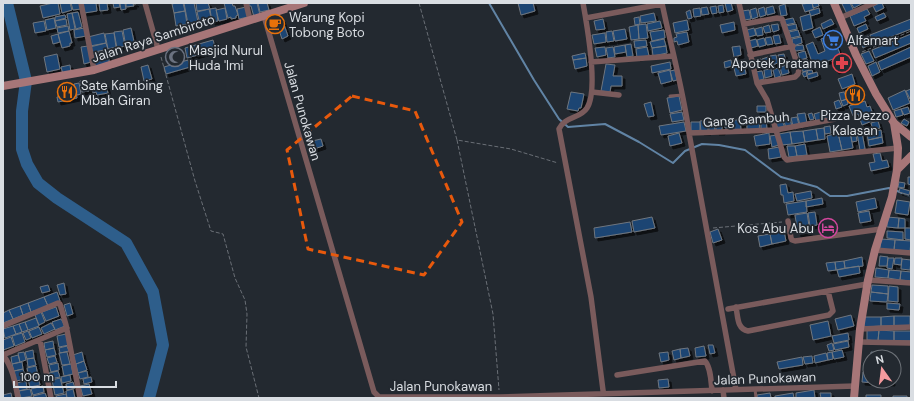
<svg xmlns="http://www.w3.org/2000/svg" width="914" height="401" font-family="'DM Sans',sans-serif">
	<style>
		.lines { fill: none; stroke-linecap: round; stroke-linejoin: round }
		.stream { stroke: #6184a5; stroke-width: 2 }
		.river { stroke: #2e5e8b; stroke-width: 12 }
		.building { fill: #1b4573; stroke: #6f767f; filter: url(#shadow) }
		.path { stroke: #6a6f76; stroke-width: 1; stroke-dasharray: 4 2; stroke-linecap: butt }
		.lane { stroke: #7a5b5c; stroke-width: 3 }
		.street { stroke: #7a5b5c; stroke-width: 5.5 }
		.secondary { stroke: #a77678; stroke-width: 8 }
		.marked { fill: none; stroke: #e8590c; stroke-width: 3; stroke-dasharray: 8 5; stroke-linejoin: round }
		.labels { text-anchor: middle; stroke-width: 3.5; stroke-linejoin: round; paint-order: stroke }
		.poi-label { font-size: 13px; fill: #d9dde2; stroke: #232930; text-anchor: start }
		.street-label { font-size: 13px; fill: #d9dde2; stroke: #232930 }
	</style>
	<defs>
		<filter id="shadow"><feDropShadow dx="3" dy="3" stdDeviation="0" flood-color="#0009"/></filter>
	</defs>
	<rect width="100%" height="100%" fill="#232930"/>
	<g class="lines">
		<path class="stream" d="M489,3L534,80L559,119L568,127L605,124L639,142L673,163L685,151L702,144L719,145L745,150L781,177L817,187L830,196H847L889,188L891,189
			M895,190L911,197"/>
		<path class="river" d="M7,3L26,81L22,111V149L27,164L38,183L57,198L126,243L153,292L163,345L149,398"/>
	</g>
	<path class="building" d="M53,3H58L60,14L43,18L40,6Z
		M60,3H70L72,10L62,13Z
		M71,3H80L81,9L73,10Z
		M83,3H96L97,11L84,13Z
		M99,3H107L108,10L100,11Z
		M113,3H119L120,7L114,8Z
		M120,3H125L126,9L121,10Z
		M126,3H135L136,4H133L134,6L126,7Z
		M177,3H183L185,11L174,13L172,4Z
		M184,3H194L198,22L188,24Z
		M196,3H208L210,9L197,11Z
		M224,3H232L233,6H235L238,15L236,16V18L231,19V17L228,18Z
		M249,3H257L260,15L254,17L251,6H249Z
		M258,3H267L269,10L260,12Z
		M518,3H533L535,11L521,15Z
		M725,3H731L733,10L727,12Z
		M812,3H818L819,6L813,8Z
		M812,3L814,9L805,12L802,4Z
		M845,3H850L854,11L847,14L842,4Z
		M851,3H863L854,8Z
		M880,3H882L884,8L876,12L873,6Z
		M785,4L787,15L781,16L779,6Z
		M723,5L724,12L719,13L718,6Z
		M716,6L717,13L712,14L710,7Z
		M773,6L775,13L767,15L766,8Z
		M246,7L248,17L239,19L237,9Z
		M707,7L709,14L702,15L701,8Z
		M764,7L766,15L760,17L758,9Z
		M216,8L218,21L212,22L210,9Z
		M225,8L227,19L219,21L216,10Z
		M700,8L701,16L694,17L693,9Z
		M756,8L758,17L752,19L750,10Z
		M819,8L820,13L811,16L809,11Z
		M209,9L212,21L200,24L197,12Z
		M867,9L870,14L864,17L866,21L854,26L850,16Z
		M690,10L692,18L688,19L686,12Z
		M749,10L751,19L744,20L742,11Z
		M185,11L187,24L176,26L174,13Z
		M78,12L82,27L76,29L72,13Z
		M72,13L75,29L70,30L67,14Z
		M654,13L656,21L641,23L640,16Z
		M884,13L886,17L877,21L875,17Z
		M810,14L813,28L803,31L800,17Z
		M65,15L66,18L55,21V17Z
		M639,17L640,24L635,25L634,18Z
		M54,18L56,28L47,30L45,20Z
		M793,18L795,23L785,25L784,20Z
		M66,19L67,25L57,27L55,21Z
		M282,19L288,36L282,39L276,21Z
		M603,19L605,29L596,30L594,21Z
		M831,19L834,24L823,29L821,24Z
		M911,19V29L873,44L870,35Z
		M687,20L689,30L675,33L673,23Z
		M44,21L46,31L35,33L33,23Z
		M660,21L662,28L648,31L647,24Z
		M734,22L735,30L722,33L720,25Z
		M646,24L648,38L639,39L638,25Z
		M778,24L779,30L773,32L771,25Z
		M796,24L797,29L788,31L786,26Z
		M866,24L868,29L859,33L857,28Z
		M638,25L639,39L631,40L629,27Z
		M769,25L771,32L765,33L763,27Z
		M68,26L69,31L58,33L57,28Z
		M762,27L763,35L757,36L755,29Z
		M820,27L823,35L815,38L812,31Z
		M84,28L86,36L75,38L74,30Z
		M131,28L135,46L126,47L123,30Z
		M754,28L756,35L749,37L747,30Z
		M625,29L627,39L615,41L613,31Z
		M664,30L665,38L652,41L650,32Z
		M798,30L800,36L791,38L789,32Z
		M69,31L72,43H70V46L62,48L58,34Z
		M122,31L125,46L117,48L114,32Z
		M612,31L614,41L607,42L606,32Z
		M687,32L689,42L678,45L677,41L674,42V38L677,37L676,34Z
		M104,33L106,43L90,46L88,37Z
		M114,33L116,47L108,49L105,34Z
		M605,33L606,42L594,44L592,35Z
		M58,34L60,42L53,44L51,36Z
		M911,34V43L875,58L872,50Z
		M779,35L781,43L775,44L773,36Z
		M832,35L841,56L817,65L816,64L813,65L806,45L813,42L818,54L825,51L821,39Z
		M868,36L871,44L863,48L859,41Z
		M771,37L773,44L767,45L765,38Z
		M801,37L802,43L793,46L792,39Z
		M764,38L766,45L759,47L757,40Z
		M664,39L666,46L652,48L650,42Z
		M756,39L758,46L751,48L749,41Z
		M213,40L216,50L187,58L185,48Z
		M646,40L647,46L635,48L634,41Z
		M106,43L108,49L91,53L90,47Z
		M631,44L633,56L627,57L625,45Z
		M625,45L626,52L615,54L614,47Z
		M803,45L804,50L795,51L794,46Z
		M88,46L91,62L84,64L81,47Z
		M666,46L667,53L653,56L652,48Z
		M740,46L741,55L734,57L732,47Z
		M605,47L606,55L597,57L595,48Z
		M613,47L615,57L608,58L606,48Z
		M647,47L649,56L637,58L636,49Z
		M911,47V57L881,70L878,62Z
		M179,49L182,61L170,64L167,53Z
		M107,51L110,65L94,68L91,54Z
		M805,51L807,58L800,60L798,53Z
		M869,51L874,61L866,64L861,54Z
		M585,53L586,58L573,60L572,56Z
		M57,54L60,69L47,72L44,57Z
		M784,54L786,61L780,63L778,55Z
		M776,55L778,63L772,65L770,56Z
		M768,57L771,65L764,66L762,59Z
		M843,57L847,67L836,71L832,61Z
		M586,58L587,66L575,69L573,60Z
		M761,59L763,66L755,68L753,61Z
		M807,59L808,64L802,66L801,61Z
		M188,60L190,67L166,74L164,67Z
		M731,60L732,66L725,68L724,62Z
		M670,62L671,69L652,73L651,66Z
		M744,62L746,74L736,76L733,64Z
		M876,62L880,72L872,76L868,66Z
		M606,64L615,65L613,76H622V86H611L610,92L601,91Z
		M70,65L71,73L63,74L61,67Z
		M148,65L152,79L144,81L141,67Z
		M787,65L789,73L782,75L780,67Z
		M811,65L812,69L803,72L802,67Z
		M778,68L781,76L775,78L773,70Z
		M771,69L772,76L765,78L764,70Z
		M670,70L672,81L661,84L658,73Z
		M675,70L677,80L673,81L670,71Z
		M812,70L813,73L808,74L807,71Z
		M762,71L764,79L757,81L755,72Z
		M806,71L807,76L804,77L802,73Z
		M817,72L818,76L808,79L807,75Z
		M852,74L855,84L842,89L838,79Z
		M87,80L89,91L82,92L80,81Z
		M105,82L108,93L97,95L96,92L93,93L92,85Z
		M79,83L81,94L77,95L74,84Z
		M857,87L862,100L850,104L845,91Z
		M75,89L77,98L63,101L61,92Z
		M911,89V98L910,99L906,91Z
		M905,90L910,103L893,110L888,98Z
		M571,92L584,94L581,108H579L578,111L567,109Z
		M844,92L847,99L841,101L839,93Z
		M62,96L63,101L58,102L57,97Z
		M679,96L682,110L670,113L667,98Z
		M847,99L848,104L843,106L841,101Z
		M839,100L842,107L836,109L834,102Z
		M865,101L867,107L870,106L875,120L862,125L858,114L853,116L849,106Z
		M651,102L654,116L648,117L644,104Z
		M757,106H766V112H757Z
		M908,107L910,113L904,115L901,109Z
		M901,109L903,115L896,117L894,111Z
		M829,110L831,118L826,120L824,112Z
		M824,111L825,119L816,121L814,114Z
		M682,112L684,120L672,122L670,114Z
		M805,113L807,123L800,125L797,114Z
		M812,113L814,119L810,120L808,114Z
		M780,115L785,128L778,129L772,117Z
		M789,116L792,126L786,128L783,118Z
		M797,117L799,125L793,126L791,118Z
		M741,118H746V124H741Z
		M761,118H766L767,130H761Z
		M904,119L909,122L907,126L901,123Z
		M708,120V132H701L700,121Z
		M716,120H722V132H716Z
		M730,120H740L741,130H730Z
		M747,120H760L759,131L747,130Z
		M709,121H714L715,131H709Z
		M878,121L880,128L873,130L871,123Z
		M684,122L686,131L661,135L659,126Z
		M691,122H700V131H691Z
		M725,122H729V128H725Z
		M830,126L831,133L825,134L824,127Z
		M824,128L825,139L818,140L816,129Z
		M816,129L818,140L805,142L803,131Z
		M855,130L857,141L852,142L850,131Z
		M881,130L882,137L868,140L867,133Z
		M803,131L805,142L792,144L790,132Z
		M850,131L853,148L842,150L838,133Z
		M790,132L792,144L781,145L779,134Z
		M862,132L865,149L860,150L857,133Z
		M679,133L682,143L670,146L668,136Z
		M769,133L770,144L756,146L754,136Z
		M838,133L842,150L830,152L827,136Z
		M777,135L779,145L772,147L770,136Z
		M882,137L883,143L869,146L868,140Z
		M321,139L323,146L314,149L312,141Z
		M805,144L807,155L797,156L795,146Z
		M787,146H795L797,156L789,157Z
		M779,147L781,157L769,159L768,149Z
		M880,153L882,161L887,160L889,167L871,171L869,163L875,162L873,154Z
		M908,177H911V185L908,184Z
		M899,182L905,183L904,188L898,187Z
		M786,184L788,193L793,192L794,201L784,203L783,195H781L780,185Z
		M900,188L910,191L909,195L899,192Z
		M811,191L812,198L797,201L795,194Z
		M822,198L823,204L806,207V201Z
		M875,198L877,208L858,212L856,202Z
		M897,200L910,202L908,215L895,213Z
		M806,201L807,212L788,215L786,204Z
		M869,211L871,221L860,223L858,213Z
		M815,212L817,225L810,226L808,213Z
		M807,213L810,232L798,234L795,215Z
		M652,217L655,228L634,232L632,221Z
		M887,217L899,218L898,228L887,227Z
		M899,218L905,219V228H898Z
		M630,222L632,232L595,238L594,228Z
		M905,228H911V240L905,239Z
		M718,229L722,240L713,243L710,232Z
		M784,231L786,241L772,244L770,234Z
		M887,231L903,232V240L887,238Z
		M770,234L772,244L760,247L758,236Z
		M881,239L895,240L894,250L880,249Z
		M895,240L911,241L910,251L894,250Z
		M880,256L888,257L887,266H879Z
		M862,257L863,266L845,268L844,261Z
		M888,258H894L892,269L887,268Z
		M895,258H902L901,265L894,264Z
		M902,259L911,260L910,270L901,269Z
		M844,261L845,268L836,270L835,262Z
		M835,262L836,270L828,271L826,263Z
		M859,266L860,273L839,277L837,270Z
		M876,268L889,270L888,278L875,277Z
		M889,270L901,271L900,280L888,278Z
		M901,271L911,272V281L900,280Z
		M64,283L66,294L60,295L57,285Z
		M48,285L50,291L42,293L40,287Z
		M872,285L888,286V294L871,292Z
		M889,286L898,287V302L888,301Z
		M57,292L60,301L48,306L44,297Z
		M871,292L888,294L887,302L870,301Z
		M44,297L48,306L31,312L28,303Z
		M28,303L31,312L23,315L20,306Z
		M70,303L73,314L67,316L64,305Z
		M887,303L900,304L899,310L887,309Z
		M20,306L23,315L13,319L9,310Z
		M56,307L59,316L46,321L42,312Z
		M9,310L13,319L3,323V313Z
		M41,312L45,322L39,325L35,315Z
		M851,315L854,326L838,330L835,319Z
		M894,316V326H881V317Z
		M894,316H910V326H894Z
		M864,317H881V326L864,327Z
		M36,318L39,326L28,330L25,322Z
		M61,319L65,326L55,330L52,322Z
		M828,321L831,336L813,340L810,325Z
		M25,322L28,330L22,332L19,324Z
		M51,323L55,329L44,334L41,328Z
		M19,324L22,332L16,334L13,326Z
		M13,326L16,334L5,338L3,329Z
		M39,327L42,334L32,338L29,331Z
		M867,330H879L878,341L867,340Z
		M879,330L894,331V341H878Z
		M28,331L31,338L26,340L23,333Z
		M894,331H911V341H894Z
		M22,333L25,342L15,346L12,336Z
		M848,333L849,340L834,343L832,336Z
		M66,334L69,345L59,347L57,336Z
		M11,337L14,346L3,350V340Z
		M53,341L54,348L45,350L44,343Z
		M848,341L849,347L835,350L833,344Z
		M832,343L834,350L829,351L827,345Z
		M708,345H713L715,353L710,354Z
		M67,346L69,351L60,353L59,348Z
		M704,346L706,356L696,357L695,348Z
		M54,348L56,355L47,357L45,350Z
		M688,348L690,356L681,358L680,349Z
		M680,349L681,358L674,360L672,351Z
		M33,350L34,358L27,359L25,352Z
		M842,350L844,357L834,359L832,352Z
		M24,352L26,360L20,362L18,353Z
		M67,352L70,364L62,365L59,353Z
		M82,352L84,361L76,364L73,355Z
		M668,352L669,360L661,362L659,353Z
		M832,352L833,359L828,360L827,353Z
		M871,352L882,353V357H871Z
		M826,353L828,360L815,363L814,356Z
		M18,355L20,362L12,364L11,357Z
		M55,356L57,362L49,364L47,358Z
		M812,356L813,363L805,364L803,357Z
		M802,357L803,365L779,369L777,362Z
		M34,358L36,365L28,367L27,359Z
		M84,361L87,370L78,373L76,364Z
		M22,362L23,369L14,371L12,364Z
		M58,363L59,370L51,372L49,365Z
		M71,364L73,374L64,376L62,366Z
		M36,366L38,376L29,378L27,368Z
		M23,369L26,379L16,381L14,371Z
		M58,371L60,377L50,379L49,373Z
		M87,371L88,377L80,379L78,373Z
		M863,372H870V381H875V383L862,382Z
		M70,375L71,381L62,383L61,377Z
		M38,377L40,385L30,387L28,379Z
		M91,377L92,382L84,384L83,379Z
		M60,378L64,393L55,395L52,380Z
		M668,379L669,387L659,388L658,380Z
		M26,381L27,389L18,391L17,383Z
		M875,381H892V383H875Z
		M73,382L75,388L67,390L66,384Z
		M89,384L92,394L83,396L80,386Z
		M43,386L44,392L33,395L31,389Z
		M30,389L32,396L21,398L19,391Z
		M73,389L75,398H67L66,391Z
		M814,390L815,398H796V393Z
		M11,393L12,398H3V395Z
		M45,393L47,398H34L33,396Z
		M770,393L771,398H757V395Z
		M793,393L794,398H775V396Z
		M820,393H831V398H821Z
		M66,394L67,398H57L56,396Z
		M866,395H881V398H866Z
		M893,396H907V398H893Z"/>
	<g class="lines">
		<path class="path" d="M419,3L457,140L511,149L558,163
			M862,52L911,31
			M161,57L195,181L211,231L223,234L235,278L245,300L247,314L246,347L259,398
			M457,140L493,314L499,390
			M713,228L782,222"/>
		<path class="lane" d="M670,96L683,95
			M755,389L756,398"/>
		<path class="street" d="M81,3L94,70
			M145,3L158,49
			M246,3L250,20
			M583,3C587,25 599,90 587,108C580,119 565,116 559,129L591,297L604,398
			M662,3C671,47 683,89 689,133L776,130L835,119L837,115
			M739,3L757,83
			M264,16L374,392L379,397H500L855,386
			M586,18L662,4
			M840,18L874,3
			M744,24L777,18L782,19L799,69L798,74L795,77L757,83L767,100L784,157L787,160L794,159L898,148
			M750,55L793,46
			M591,62L673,56
			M592,92L619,95
			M689,133L736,390
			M788,221L791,238L792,240L795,241L881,229
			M875,250L911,253
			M868,280L911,283
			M736,307C738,317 737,329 748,331L829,315L833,311L828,291
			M728,309L867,284
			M3,326L58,303L60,304L66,325L80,398
			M860,329L911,327
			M40,340L51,398
			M859,342L911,343
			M3,355L67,328
			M3,355C13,368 15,382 18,398
			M617,375L705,361C711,368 711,382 712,391
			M723,390L724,398"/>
		<path class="secondary" d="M834,3L856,55L876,94L894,123L911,137
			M3,86L94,70L304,3
			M897,170L911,156
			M854,398L860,329L868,280L875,250L892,197L897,170L898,148L894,123"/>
	</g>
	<path class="marked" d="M352,96L415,111L462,222L424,275L308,249L287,150Z"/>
	<defs>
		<symbol id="cafe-ring" viewBox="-11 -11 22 22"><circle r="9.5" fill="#232930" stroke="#e8710a" stroke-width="1.5"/><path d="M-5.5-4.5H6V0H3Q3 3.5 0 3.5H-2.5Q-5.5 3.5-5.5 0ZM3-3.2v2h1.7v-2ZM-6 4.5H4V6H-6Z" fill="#e8710a"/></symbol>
		<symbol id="supermarket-ring" viewBox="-11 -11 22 22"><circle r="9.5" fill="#232930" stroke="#3f7fe0" stroke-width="1.5"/><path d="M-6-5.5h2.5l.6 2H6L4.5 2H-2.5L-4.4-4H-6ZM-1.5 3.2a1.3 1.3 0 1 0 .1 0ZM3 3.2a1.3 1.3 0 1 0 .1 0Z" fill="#3f7fe0"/></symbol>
		<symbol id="mosque-ring" viewBox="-11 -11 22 22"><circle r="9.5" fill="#232930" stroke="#6b7280" stroke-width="1.5"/><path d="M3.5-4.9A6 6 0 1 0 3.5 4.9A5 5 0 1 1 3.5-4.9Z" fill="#6b7280"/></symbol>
		<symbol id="pharmacy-ring" viewBox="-11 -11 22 22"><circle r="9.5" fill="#232930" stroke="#e0444e" stroke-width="1.5"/><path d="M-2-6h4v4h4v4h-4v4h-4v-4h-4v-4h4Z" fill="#e0444e"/></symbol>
		<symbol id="restaurant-ring" viewBox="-11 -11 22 22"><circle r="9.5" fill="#232930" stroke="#e8710a" stroke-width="1.5"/><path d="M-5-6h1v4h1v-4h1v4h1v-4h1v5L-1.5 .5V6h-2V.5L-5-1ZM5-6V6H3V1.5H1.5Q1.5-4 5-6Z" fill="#e8710a"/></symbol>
		<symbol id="hotel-ring" viewBox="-11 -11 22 22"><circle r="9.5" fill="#232930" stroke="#d1479c" stroke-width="1.5"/><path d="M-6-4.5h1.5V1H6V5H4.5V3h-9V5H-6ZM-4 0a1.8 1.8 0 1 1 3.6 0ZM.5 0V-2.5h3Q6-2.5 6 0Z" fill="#d1479c"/></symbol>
	</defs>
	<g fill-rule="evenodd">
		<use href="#cafe-ring" x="264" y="13" width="22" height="22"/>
		<use href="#supermarket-ring" x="822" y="29" width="22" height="22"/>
		<use href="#mosque-ring" x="164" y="46" width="22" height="22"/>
		<use href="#pharmacy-ring" x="831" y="52" width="22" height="22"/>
		<use href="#restaurant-ring" x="56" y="81" width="22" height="22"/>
		<use href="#restaurant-ring" x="844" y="84" width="22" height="22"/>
		<use href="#hotel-ring" x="817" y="217" width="22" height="22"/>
	</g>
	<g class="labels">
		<g class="poi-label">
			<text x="289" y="22">Warung Kopi<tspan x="289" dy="15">Tobong Boto</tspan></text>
			<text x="847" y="45">Alfamart</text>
			<text x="189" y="55">Masjid Nurul<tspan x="189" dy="15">Huda 'lmi</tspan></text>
			<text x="828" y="68" text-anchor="end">Apotek Pratama</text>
			<text x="81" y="90">Sate Kambing<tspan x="81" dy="15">Mbah Giran</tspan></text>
			<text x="855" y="120" text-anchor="middle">Pizza Dezzo<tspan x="855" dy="15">Kalasan</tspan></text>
			<text x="814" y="233" text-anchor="end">Kos Abu Abu</text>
		</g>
		<g class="street-label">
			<text transform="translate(153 38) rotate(-18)" y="5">Jalan Raya Sambiroto</text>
			<text transform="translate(303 111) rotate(74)" y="5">Jalan Punokawan</text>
			<text transform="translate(746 119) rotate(-4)" y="5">Gang Gambuh</text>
			<text transform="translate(765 378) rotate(-2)" y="5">Jalan Punokawan</text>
			<text x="441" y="391">Jalan Punokawan</text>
		</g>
	</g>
	<rect width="914" height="401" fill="none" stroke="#d9dde2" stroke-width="8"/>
	<g transform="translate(882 369) rotate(346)"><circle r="19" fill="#232930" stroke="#6c7177"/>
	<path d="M0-3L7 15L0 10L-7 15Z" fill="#f59b9e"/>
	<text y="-6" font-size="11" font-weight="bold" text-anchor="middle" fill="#d9dde2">N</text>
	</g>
	<path d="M14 381v6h102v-6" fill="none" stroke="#d9dde2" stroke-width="2"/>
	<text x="20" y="381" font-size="12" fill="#d9dde2" stroke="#232930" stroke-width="3" paint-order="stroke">100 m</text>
</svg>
